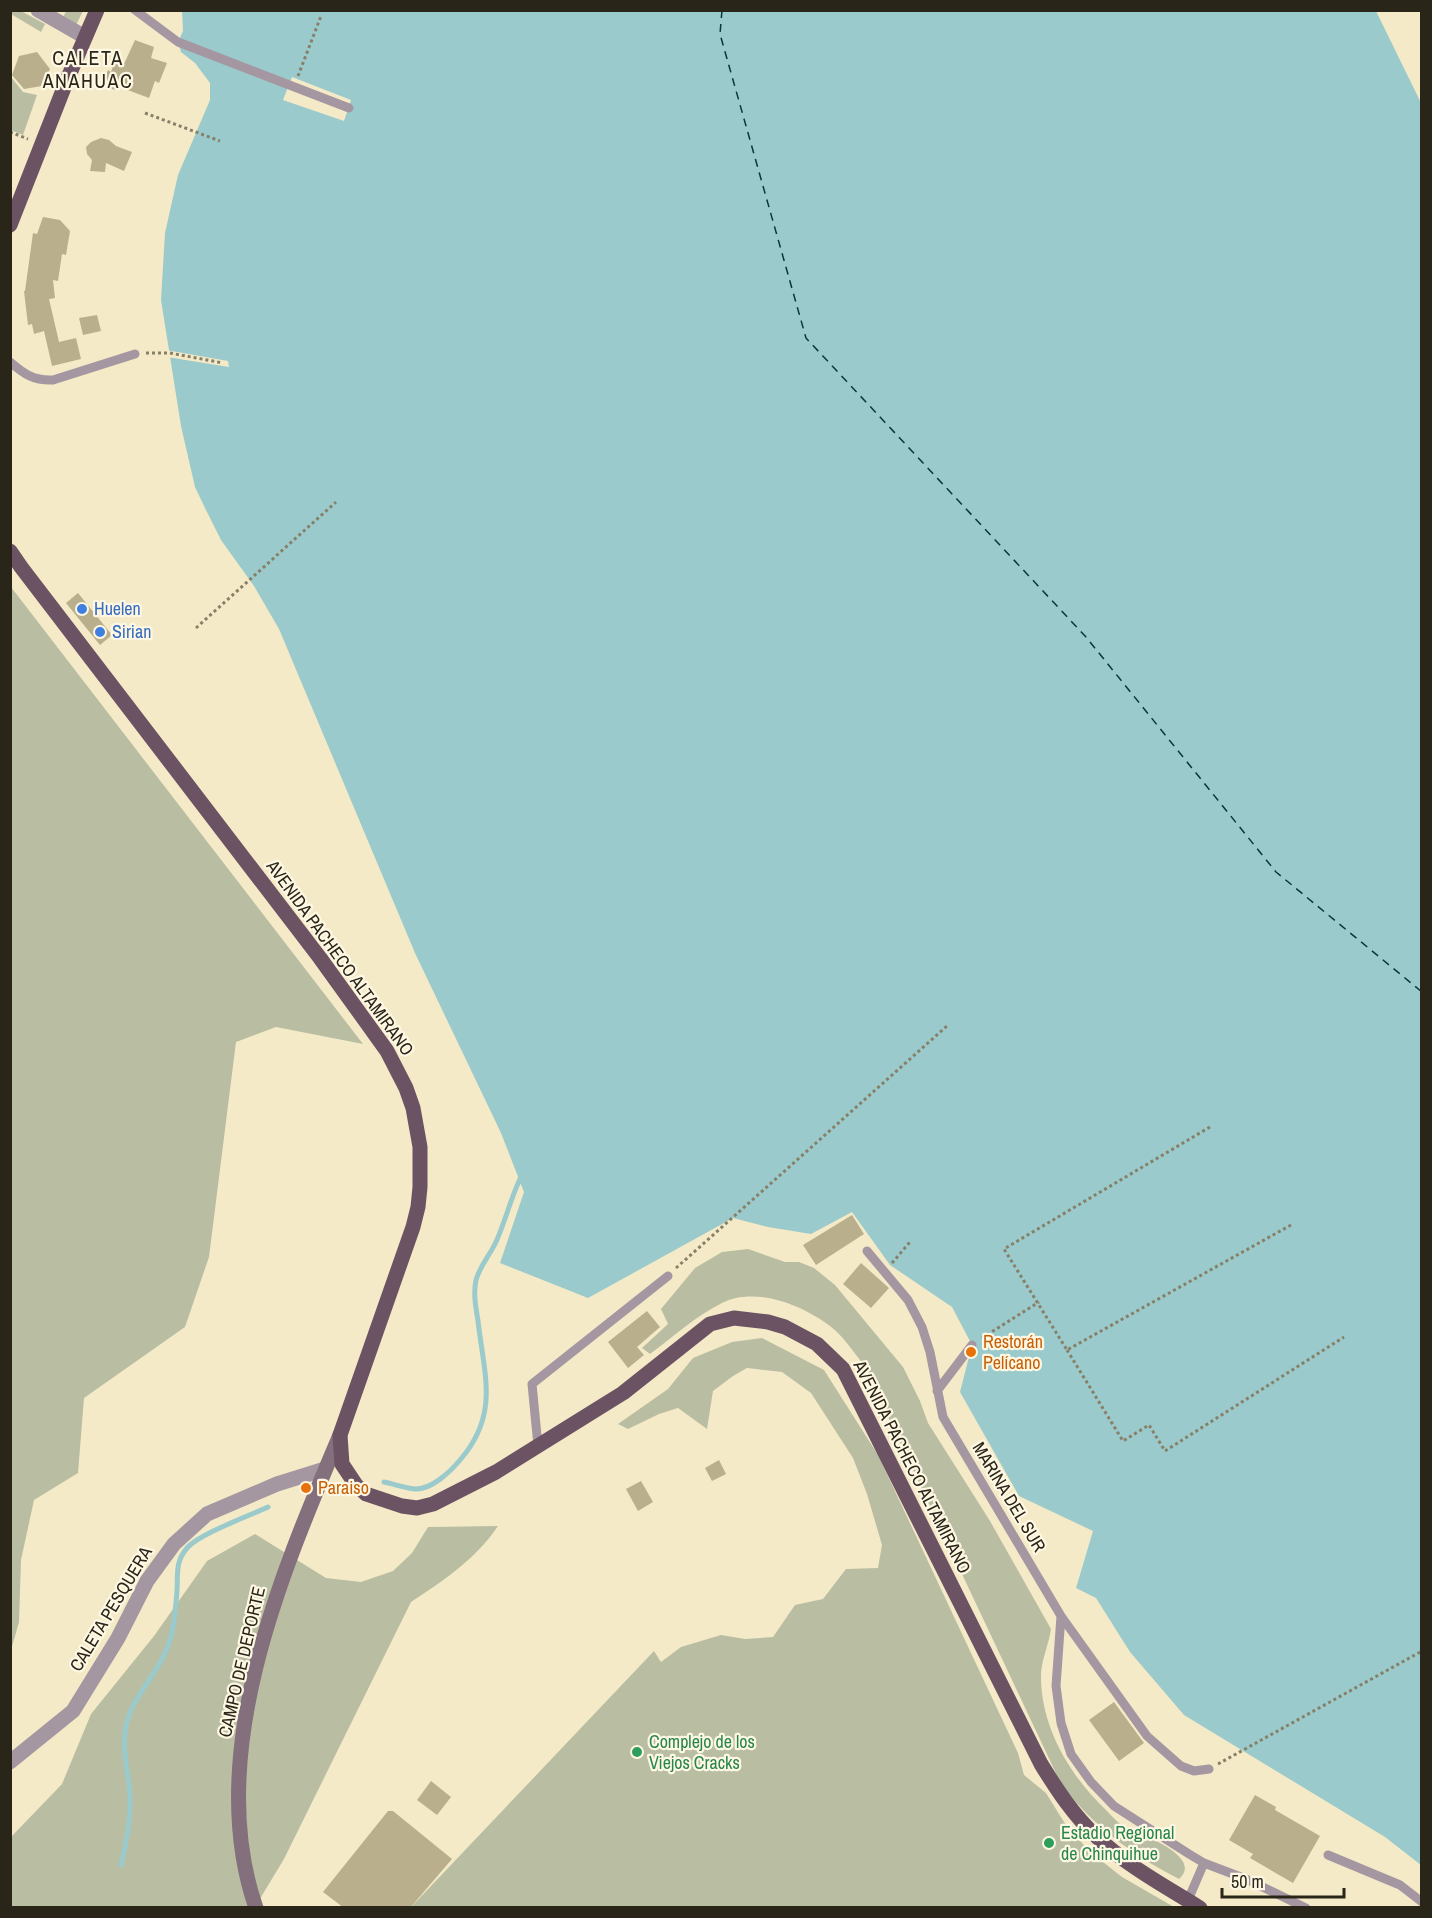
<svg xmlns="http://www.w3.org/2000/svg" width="1432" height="1918" font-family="'Archivo Narrow',sans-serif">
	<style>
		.green { fill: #b9bea3 }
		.water { fill: #9acacb }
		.pier { fill: #f5eac7 }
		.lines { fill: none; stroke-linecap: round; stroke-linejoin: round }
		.stream { stroke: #9acacb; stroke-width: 5 }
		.ferry { stroke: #083839; stroke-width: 1.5; stroke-dasharray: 8 6; stroke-linecap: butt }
		.building { fill: #baaf8c }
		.path { stroke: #878069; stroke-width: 3; stroke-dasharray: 3 3; stroke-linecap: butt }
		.lane { stroke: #a597a1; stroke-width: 9 }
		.street { stroke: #a597a1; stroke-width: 15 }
		.secondary { stroke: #846f7d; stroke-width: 15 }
		.primary { stroke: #6c5364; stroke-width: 15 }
		.shop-dot { fill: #3f7fe0; stroke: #fef7e3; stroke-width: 2 }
		.food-dot { fill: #e8710a; stroke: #fef7e3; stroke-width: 2 }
		.leisure-dot { fill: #2e9e5b; stroke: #fef7e3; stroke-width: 2 }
		.labels { text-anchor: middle; stroke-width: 4.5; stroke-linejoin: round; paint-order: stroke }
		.shop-label { font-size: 18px; fill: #366cbe; stroke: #fef7e3; text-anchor: start }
		.street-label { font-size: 18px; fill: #292518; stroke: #fef7e3 }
		.food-label { font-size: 18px; fill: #c56008; stroke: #fef7e3; text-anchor: start }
		.leisure-label { font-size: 18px; fill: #27864d; stroke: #fef7e3; text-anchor: start }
		.neighbourhood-label { font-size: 20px; letter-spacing: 1.5px; fill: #292518; stroke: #fef7e3 }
	</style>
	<rect width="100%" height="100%" fill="#f5eac7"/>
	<path class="green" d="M11,10L21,11L45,24L41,32L11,14Z
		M66,11H83L75,27L62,20Z
		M11,77L23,92L37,95L23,135L11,130Z
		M11,587L363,1044L276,1027L236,1042L209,1257L185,1327L84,1398L78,1473L34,1500L21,1560L19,1622L11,1650Z
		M748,1249L785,1262H799L814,1268L835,1285L903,1367L920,1401L928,1423L990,1521L1051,1629C1049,1644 1042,1658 1041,1674C1040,1725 1069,1775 1106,1810C1110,1814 1114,1819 1119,1823C1133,1832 1206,1855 1179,1879C1131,1854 1094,1827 1061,1784L863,1364C853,1351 843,1336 830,1326C802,1305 755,1286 722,1303C696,1316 673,1337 650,1354L642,1348L668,1324L661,1309L695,1268L722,1252Z
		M762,1338L824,1370L878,1455L1018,1753L1024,1775L1046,1793L1064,1822L1089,1851L1122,1877L1174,1907H411L654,1651L661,1662L681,1647L721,1635L745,1639L773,1637L795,1605L823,1599L846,1569L878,1568L882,1545L867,1494L853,1458L811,1393L782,1372L747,1368L733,1376L713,1391L707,1429L678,1408L659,1414L628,1429L618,1424L668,1389L693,1358L732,1342Z
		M498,1526C476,1559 443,1581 411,1602L284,1859L255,1907L11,1908V1837L62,1784L91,1714L154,1636L207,1561L255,1534L326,1578L361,1582L393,1571L412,1553L428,1527Z"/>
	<path class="water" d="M182,10L1376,11L1422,105L1421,1865L1385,1837L1184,1715L1130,1652L1096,1598L1076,1588L1093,1531L1019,1496L960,1392L972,1345L952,1307L890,1265L852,1212L811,1234L768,1227L733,1218L588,1298L500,1263L524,1192L501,1133L415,953L279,629L254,586L221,540L205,508L195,487L181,426L161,300L165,233L178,175L210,100V83L195,63L181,52L178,42L183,31Z"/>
	<path class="pier" d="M292,77L351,100L344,121L283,100Z
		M166,350L228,361L229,367L167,357Z"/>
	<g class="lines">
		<path class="stream" d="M384,1482C394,1484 404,1488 415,1489C431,1490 450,1472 460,1460C500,1414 484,1375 478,1321C476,1308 473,1294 476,1280C480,1266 489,1256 495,1244C505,1223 510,1200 520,1179
			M121,1865C127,1840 133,1810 129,1784C126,1763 122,1746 126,1725C134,1691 165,1669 172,1632C175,1618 176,1604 177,1591C178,1574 175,1562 187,1548C199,1534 249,1516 268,1507"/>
		<path class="ferry" d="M722,10L720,34L806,338L1086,637L1276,872L1422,992"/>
	</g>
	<path class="building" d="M135,40L154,47L151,58L167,63L159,83L155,81L149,98L117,86L115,90L102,85L108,70L111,72L115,60L124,64Z
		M37,52L50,69L42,86L24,89L12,75L19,56Z
		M101,138L109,140L116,146L132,152L124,171L106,163L105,172L90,171L92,160L87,154L86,147L91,142Z
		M43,217L60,220L70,231L66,255L62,254L58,281L53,280L55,298L49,299L59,342L76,338L81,359L52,366L44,331L34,334L32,324L28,325L24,291H25L33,233L37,234Z
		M97,315L101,331L83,335L79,318Z
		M78,593L112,635L100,645L66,603Z
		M852,1215L864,1234L816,1265L803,1245Z
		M861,1263L889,1288L871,1308L843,1284Z
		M647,1311L660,1327L637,1347L644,1355L628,1368L608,1342Z
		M719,1460L726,1474L712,1481L705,1468Z
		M641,1481L653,1502L638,1511L626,1489Z
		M1114,1702L1144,1743L1119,1761L1089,1720Z
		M431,1781L451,1797L437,1815L417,1800Z
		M1255,1795L1276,1807L1275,1810L1320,1836L1293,1883L1250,1858L1253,1854L1229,1840Z
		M388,1811H393L452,1859L410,1908H344L323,1892Z"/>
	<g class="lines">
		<path class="path" d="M298,76L321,16
			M145,113L220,141
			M10,132L28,139
			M146,353H170L223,363
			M196,628L336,502
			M1210,1127L1004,1249L1067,1350L1291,1225
			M892,1263L910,1242
			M676,1268L947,1026
			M982,1338L1039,1302
			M1067,1350L1123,1441L1149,1425L1165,1451L1344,1337
			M1218,1764L1422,1651"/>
		<path class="lane" d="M135,10L178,42L349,108
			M10,362C24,374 34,381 53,380L135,354
			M867,1251L908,1300L922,1327L930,1352L943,1417L1061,1616L1147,1736L1181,1766L1194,1771L1209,1769
			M937,1391L972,1345
			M538,1446L532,1384L668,1276
			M1061,1616L1056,1686L1061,1723L1071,1754L1091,1782L1114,1806L1189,1854L1204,1863L1246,1879L1306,1908
			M1328,1855L1400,1885L1422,1902
			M1188,1900L1204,1863"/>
		<path class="street" d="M38,10L85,37
			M10,1762L73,1711L118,1638L147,1581L174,1544L207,1514L277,1484L325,1469"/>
		<path class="secondary" d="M256,1908C203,1756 281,1574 340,1435"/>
		<path class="primary" d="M10,225L67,80L97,10
			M10,551L21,567L320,958L387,1051L406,1088L413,1108L420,1147V1187L418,1207L413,1227L340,1435L342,1464L356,1485L366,1494L402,1506L417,1508L433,1504L496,1472L623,1393L710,1324L734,1318L768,1322L785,1327L817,1344L843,1369L1041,1764C1057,1790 1074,1816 1097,1837C1127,1866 1165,1886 1200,1908"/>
	</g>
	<g class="shop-dot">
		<circle cx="82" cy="609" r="6"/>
		<circle cx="100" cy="632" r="6"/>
	</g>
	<g class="food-dot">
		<circle cx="971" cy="1352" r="6"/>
		<circle cx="306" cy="1488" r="6"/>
	</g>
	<g class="leisure-dot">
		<circle cx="637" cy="1752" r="6"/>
		<circle cx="1049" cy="1843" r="6"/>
	</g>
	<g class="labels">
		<g class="shop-label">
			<text x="94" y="615">Huelen</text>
			<text x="112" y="638">Sirian</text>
		</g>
		<g class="street-label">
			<text transform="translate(340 958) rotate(54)" y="6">AVENIDA PACHECO ALTAMIRANO</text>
			<text transform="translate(912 1467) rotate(63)" y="6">AVENIDA PACHECO ALTAMIRANO</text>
			<text transform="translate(1009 1497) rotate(59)" y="6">MARINA DEL SUR</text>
			<text transform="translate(111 1609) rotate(-59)" y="6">CALETA PESQUERA</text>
			<text transform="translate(242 1662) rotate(-77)" y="6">CAMPO DE DEPORTE</text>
		</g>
		<g class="food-label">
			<text x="983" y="1348">Restorán<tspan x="983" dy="21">Pelícano</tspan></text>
			<text x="318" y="1494">Paraiso</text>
		</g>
		<g class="leisure-label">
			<text x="649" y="1748">Complejo de los<tspan x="649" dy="21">Viejos Cracks</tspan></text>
			<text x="1061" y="1839">Estadio Regional<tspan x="1061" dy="21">de Chinquihue</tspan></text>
		</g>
		<g class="neighbourhood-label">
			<text x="88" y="65">CALETA<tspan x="88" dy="23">ANAHUAC</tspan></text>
		</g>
	</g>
	<rect width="1432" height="1918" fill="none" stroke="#292518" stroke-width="24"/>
	<path d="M1222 1888v9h122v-9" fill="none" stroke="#292518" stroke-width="3"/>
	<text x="1231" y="1888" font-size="18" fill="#292518" stroke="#fef7e3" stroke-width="4.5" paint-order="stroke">50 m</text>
</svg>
